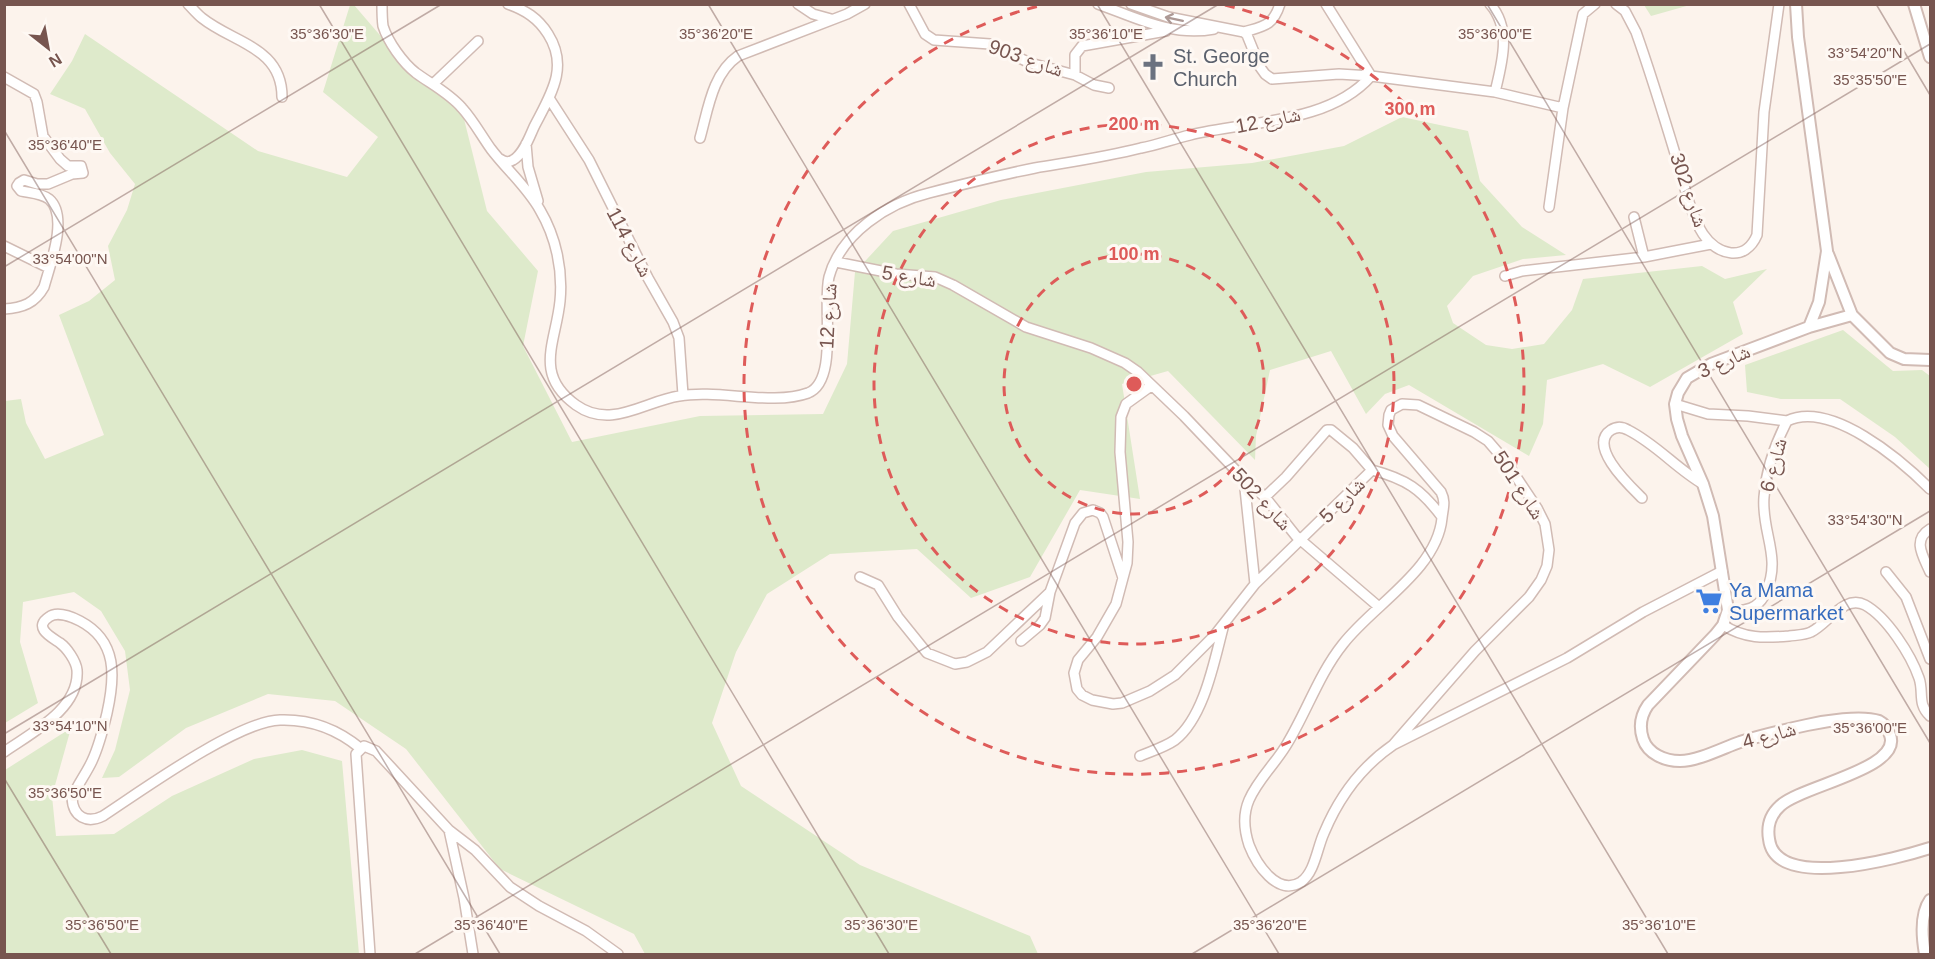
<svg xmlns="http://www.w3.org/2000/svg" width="1935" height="959" font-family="Helvetica,'Noto Naskh Arabic',sans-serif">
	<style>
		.green { fill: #deeacb }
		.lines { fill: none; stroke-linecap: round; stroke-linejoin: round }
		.minor-casing { stroke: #d1bbb4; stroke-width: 12 }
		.tertiary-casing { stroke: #d1bbb4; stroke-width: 14 }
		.minor { stroke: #fff; stroke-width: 9 }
		.tertiary { stroke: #fff; stroke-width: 10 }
		.oneway { stroke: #ad9995 }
		.ticks { fill: none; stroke: #77554f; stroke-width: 1.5; stroke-opacity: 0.45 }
		.ring { fill: none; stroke: #de5b59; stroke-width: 3; stroke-dasharray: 10 8 }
		.labels { text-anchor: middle; stroke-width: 6; stroke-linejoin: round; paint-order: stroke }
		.worship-label { font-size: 20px; fill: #5b616d; stroke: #fef8f3; text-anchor: start }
		.street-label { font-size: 20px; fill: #77554f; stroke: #fef8f3 }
		.shop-label { font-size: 20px; fill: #366cbe; stroke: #fef8f3; text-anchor: start }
		.ticks-label { font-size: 15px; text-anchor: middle; fill: #77554f; stroke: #fef8f3; stroke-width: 6; stroke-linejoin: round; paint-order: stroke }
		.centre { fill: #de5b59; stroke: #fef8f3; stroke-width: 3 }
		.ring-label { font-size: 18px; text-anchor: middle; font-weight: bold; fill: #de5b59; stroke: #fef8f3; stroke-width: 6; stroke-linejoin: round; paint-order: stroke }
	</style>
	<rect width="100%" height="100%" fill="#fcf3ec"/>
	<path class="green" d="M350,5H354L409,69L462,111L487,211L538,271L523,346L572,442L700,416L823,414L847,364L855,272L893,231L1001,200L1146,172L1252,163L1344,146L1402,117L1468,131L1480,181L1522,227L1566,255L1523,259L1473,276L1447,306L1453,323L1486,345L1512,349L1544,344L1572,310L1583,279L1702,266L1725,279L1767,269L1733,302L1743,334L1650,387L1603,364L1547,380L1543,424L1529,456L1409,385L1385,394L1366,414L1331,351L1270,370L1256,436L1255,460L1168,371L1122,384L1140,499L1080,490L1030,577L971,598L917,549L830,554L767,594L736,652L712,723L741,786L860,865L1030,936L1038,954H645L634,934L500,869L406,749L335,701L268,694L186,728L119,777L102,778L115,750L130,690L125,651L101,611L74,592L23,602L20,642L38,703L5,723V401L21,399L26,423L45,459L104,435L59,315L89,301L115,280L108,246L127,210L135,184L110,153L85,109L50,94L72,61L85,34L258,151L347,177L378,137L323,92Z
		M1644,5H1690L1651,16Z
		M1843,330L1893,371L1922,370L1930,376V469L1895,437L1840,399H1781L1747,392L1745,365Z
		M71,728L52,796L56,836L114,834L172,796L254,759L302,750L342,761L359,954H5V770Z"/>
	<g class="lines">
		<defs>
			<path id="minor" d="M188,4C193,9 197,14 202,18C233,43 282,47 282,97
				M382,4C382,12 382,19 383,26C388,42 403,63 416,73C431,84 449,93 462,108C473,120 481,135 491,149C507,170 527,187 540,210C556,237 563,270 560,301C556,342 533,374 576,405C611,430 645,401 679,396C719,389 772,406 808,393C839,381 822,305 829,277C841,233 888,203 929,193C964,184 999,175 1035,168C1070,162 1106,157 1141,148C1157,145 1173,139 1190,135C1247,121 1329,124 1371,76
				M798,4L813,14L831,19
				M909,4L925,34L934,40L990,44L1030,63L1075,75L1094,85L1109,88
				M1098,4C1137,18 1172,37 1214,29
				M1131,4L1168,17L1244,32L1247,35L1260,67L1265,74L1272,79L1339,74L1371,76L1495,92L1563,108
				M1326,4L1371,76
				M1490,4C1512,29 1502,63 1495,92
				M1616,4L1625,11L1636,32C1651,74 1664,117 1677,160C1683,181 1691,216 1703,234C1717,255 1745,263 1757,235L1764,112L1779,4
				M1244,32C1264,26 1273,26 1280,4
				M1075,75V55L1082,46L1166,31
				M4,77L34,94L37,102L43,136L60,159L68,166H81L83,173L72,174L48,184H37L24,180L19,183L17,186L21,191C30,193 41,193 49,199C69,216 50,265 44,287C35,303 23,308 4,309
				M433,84L478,41
				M549,98L589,160L648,278L673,322L679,338L683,395
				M700,138C708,110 712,74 738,56L847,14L865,4
				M526,144L528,167L538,201
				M500,159C505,162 508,163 513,160C524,154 530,135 535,125C551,94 569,67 548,34C538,18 525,10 508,4
				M1549,207L1563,108L1583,14L1595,4
				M1634,217L1644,257
				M4,246L49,268
				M836,262L896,274L935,277L953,285L1026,327L1091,348L1125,363L1138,372L1184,416L1244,479L1265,497L1296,536L1379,607
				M1505,276L1522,271L1644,257L1711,244
				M1151,386L1126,404L1121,417L1120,452L1128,542L1127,563L1116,604L1097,637L1078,660L1074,673L1077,689L1082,695L1092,700L1113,704L1122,703L1150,691L1175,675L1214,636L1255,584L1372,470
				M1675,404L1708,414L1748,416L1787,421
				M1372,470C1406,479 1421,489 1442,517
				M1244,479L1255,584
				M1265,497L1286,477L1327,430H1331L1353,448L1372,470
				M1642,498C1630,486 1587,446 1611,430C1617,426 1623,427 1628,430C1656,444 1677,469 1703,484
				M1930,529C1912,540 1923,556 1930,572
				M1886,572L1906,597L1930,659
				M860,577L878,585L898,617L927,653L955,664L967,662L987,652L1050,592
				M1728,610C1745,612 1759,609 1766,592C1782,557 1761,532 1764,497C1766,471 1775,444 1787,421C1831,400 1901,460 1930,489
				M1723,625C1745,639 1764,638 1789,636C1797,635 1805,635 1811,632C1828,624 1844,594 1865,605C1887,617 1911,655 1919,678C1924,692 1917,704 1930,716
				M1021,641L1040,625L1045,618L1050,592L1075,523L1083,513L1093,510L1100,513L1103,517L1123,578
				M1393,745L1475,651L1529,597L1541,580L1547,566L1549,550L1545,524L1537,508L1507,463L1488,441L1474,432L1418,405L1402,404L1391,410L1389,415L1388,425L1393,436L1441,492C1446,502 1443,508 1442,518C1437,570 1373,605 1343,644C1319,674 1307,711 1287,744C1276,763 1258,779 1249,800C1243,814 1244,830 1249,845C1256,863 1277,897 1301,882C1315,872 1317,848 1324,833C1339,797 1361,767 1393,745L1567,658L1643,612L1722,571
				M4,752C31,733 80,709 77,670C76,661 67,648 60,643C53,638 32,628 49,617C57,611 72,617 80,621C118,641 115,677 107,713C103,730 99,746 92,761C86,774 77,785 72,798C73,817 87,824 103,816C141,791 238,721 280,720C310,719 337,729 360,748
				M1140,756C1152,751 1165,747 1175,740C1204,717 1214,662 1223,628
				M449,830L464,898L473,954
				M370,954L356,754L364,746L376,751L449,830L475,850L510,887L539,906L586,931L618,954"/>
			<path id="tertiary" d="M1796,4L1798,37L1827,251L1819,302L1809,327
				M1914,4L1930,57
				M1828,254L1852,315L1890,353L1904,359L1930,360
				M1852,315L1809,327L1711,364L1687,378L1678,393L1675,404L1677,419L1682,436L1703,484L1713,516L1728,610L1723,625L1715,635L1648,705C1641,715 1639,727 1643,739C1648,754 1665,761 1680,761C1698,761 1723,748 1740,742C1762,735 1784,730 1807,725C1825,721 1861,715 1879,721C1885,724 1888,729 1890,735C1903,769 1800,786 1780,806C1770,815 1767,827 1769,839C1775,892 1899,858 1930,848
				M1925,954C1922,937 1920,914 1930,900"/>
		</defs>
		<use href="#minor" class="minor-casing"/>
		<use href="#tertiary" class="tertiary-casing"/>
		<use href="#minor" class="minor"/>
		<use href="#tertiary" class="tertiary"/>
	</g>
	<defs><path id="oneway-shaft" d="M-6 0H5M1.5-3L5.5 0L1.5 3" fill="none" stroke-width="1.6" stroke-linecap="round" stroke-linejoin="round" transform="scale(1.5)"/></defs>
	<use class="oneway" href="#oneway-shaft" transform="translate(1174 19) rotate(-168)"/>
	<path class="ticks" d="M319,4L889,954M708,4L1279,954M1097,4L1668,954M1487,4L1930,743M1876,4L1930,95M4,130L500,954M4,267L442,4M4,734L1219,4M4,778L111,954M415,954L1930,44M1192,954L1930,511"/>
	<g class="ring">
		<circle cx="1134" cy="384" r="130"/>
		<circle cx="1134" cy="384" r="260"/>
		<path d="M1225 5A390 390 0 1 1 1043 5"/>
	</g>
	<defs>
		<symbol id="church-bare" viewBox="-9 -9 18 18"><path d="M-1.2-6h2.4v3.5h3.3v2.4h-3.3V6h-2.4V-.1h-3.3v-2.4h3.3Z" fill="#6b7280" stroke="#fef8f3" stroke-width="2.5" paint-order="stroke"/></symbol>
		<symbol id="supermarket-bare" viewBox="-9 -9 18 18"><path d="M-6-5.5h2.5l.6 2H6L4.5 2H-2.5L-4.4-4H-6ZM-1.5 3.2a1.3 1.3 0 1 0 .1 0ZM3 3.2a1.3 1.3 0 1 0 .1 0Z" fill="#3f7fe0" stroke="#fef8f3" stroke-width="2.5" paint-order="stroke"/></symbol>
	</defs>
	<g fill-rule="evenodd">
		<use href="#church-bare" x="1134" y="48" width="38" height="38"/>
		<use href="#supermarket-bare" x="1690" y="582" width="38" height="38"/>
	</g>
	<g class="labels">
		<g class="worship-label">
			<text x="1173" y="63">St. George<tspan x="1173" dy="23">Church</tspan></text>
		</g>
		<g class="street-label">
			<text transform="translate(1026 58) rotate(19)" y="7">شارع 903</text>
			<text transform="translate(1268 120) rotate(-11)" y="7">شارع 12</text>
			<text transform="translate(1689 190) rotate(71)" y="7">شارع 302</text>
			<text transform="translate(630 242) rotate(62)" y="7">شارع 114</text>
			<text transform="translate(909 276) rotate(9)" y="7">شارع 5</text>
			<text transform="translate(828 316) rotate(-87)" y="7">شارع 12</text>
			<text transform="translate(1724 361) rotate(-24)" y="7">شارع 3</text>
			<text transform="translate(1773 465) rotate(-75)" y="7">شارع 6</text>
			<text transform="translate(1519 485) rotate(57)" y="7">شارع 501</text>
			<text transform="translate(1262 499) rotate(47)" y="7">شارع 502</text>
			<text transform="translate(1342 500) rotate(-45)" y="7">شارع 5</text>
			<text transform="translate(1769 735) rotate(-15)" y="7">شارع 4</text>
		</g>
		<g class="shop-label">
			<text x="1729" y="597">Ya Mama<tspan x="1729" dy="23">Supermarket</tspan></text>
		</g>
	</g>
	<g class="ticks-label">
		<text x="327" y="39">35°36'30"E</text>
		<text x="716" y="39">35°36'20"E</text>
		<text x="1106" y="39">35°36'10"E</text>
		<text x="1495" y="39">35°36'00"E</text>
		<text x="1865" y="58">33°54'20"N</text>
		<text x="1870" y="85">35°35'50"E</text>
		<text x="65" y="150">35°36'40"E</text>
		<text x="70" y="264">33°54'00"N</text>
		<text x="1865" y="525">33°54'30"N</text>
		<text x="70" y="731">33°54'10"N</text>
		<text x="1870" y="733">35°36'00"E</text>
		<text x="65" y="798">35°36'50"E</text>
		<text x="102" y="930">35°36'50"E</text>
		<text x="491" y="930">35°36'40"E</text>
		<text x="881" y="930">35°36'30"E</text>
		<text x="1270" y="930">35°36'20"E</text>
		<text x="1659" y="930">35°36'10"E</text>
	</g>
	<circle cx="1134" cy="384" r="9" class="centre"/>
	<g class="ring-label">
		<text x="1410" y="115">300 m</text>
		<text x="1134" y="130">200 m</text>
		<text x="1134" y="260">100 m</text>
	</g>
	<rect width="1935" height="959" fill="none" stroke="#77554f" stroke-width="12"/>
	<g transform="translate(48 48) rotate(149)" stroke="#fef8f3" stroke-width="4.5" paint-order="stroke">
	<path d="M0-4.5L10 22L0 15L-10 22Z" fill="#77554f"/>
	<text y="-9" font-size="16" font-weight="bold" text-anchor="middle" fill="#77554f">N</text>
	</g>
</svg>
